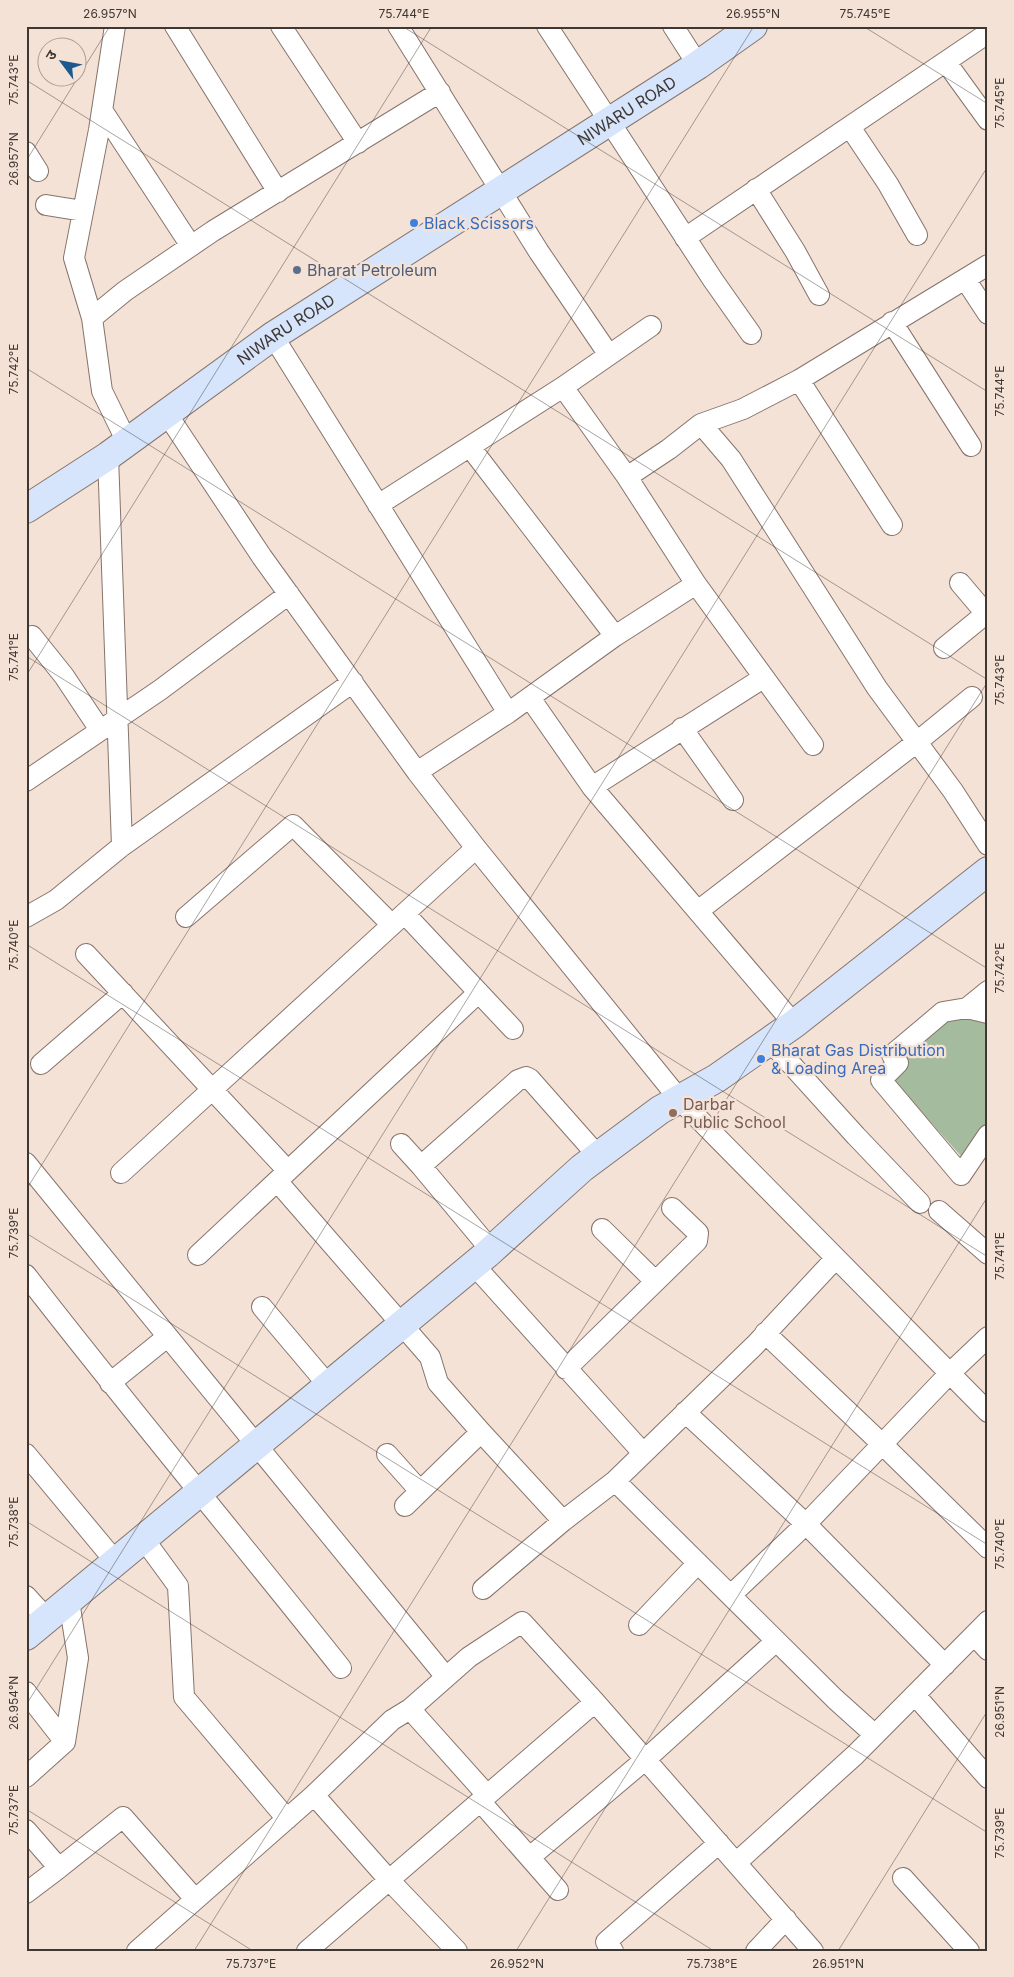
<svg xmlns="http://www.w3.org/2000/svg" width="1014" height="1977" font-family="Inter,'Noto Sans Devanagari',sans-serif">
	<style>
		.green { fill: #a4bc9d }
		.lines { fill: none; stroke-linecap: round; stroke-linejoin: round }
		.street-casing { stroke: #86746b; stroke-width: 22 }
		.secondary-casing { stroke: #86746b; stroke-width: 30 }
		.street { stroke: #fff; stroke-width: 20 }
		.secondary { stroke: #d6e5fb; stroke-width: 28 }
		.ticks { fill: none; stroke: #3e3732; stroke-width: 1; stroke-opacity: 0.45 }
		.shop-dot { fill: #3f7fe0; stroke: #f5e2d7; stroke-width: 2 }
		.service-dot { fill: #5c6f8a; stroke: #f5e2d7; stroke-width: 2 }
		.education-dot { fill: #8d6e63; stroke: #f5e2d7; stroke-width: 2 }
		.labels { text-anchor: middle; stroke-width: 4.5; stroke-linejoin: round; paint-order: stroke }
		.street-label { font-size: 16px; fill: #3e3732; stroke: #f5e2d7 }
		.shop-label { font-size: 16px; fill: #366cbe; stroke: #f5e2d7; text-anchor: start }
		.service-label { font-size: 16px; fill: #4e5e75; stroke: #f5e2d7; text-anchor: start }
		.education-label { font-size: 16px; fill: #785e54; stroke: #f5e2d7; text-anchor: start }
		.neatline { fill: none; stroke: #3e3732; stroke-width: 2 }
		.ticks-label { font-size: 12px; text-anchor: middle; fill: #3e3732 }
	</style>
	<rect width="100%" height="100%" fill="#f5e2d7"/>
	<path class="green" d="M947,1016L988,1017V1121L961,1156L891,1078L899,1054Z"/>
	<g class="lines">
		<defs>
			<path id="street" d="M175,26L278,192
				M281,26L358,143
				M398,26L539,252L609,355
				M547,26L713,280L751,334
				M673,26L698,65
				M946,62L988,120
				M102,110L191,246
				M850,127L888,184L917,235
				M26,152L38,171
				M756,189L795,251L819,295
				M46,205L83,211
				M685,238L988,33
				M965,279L988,314
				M92,318L74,258L99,130L115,26
				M892,322L971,446
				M273,336L508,713
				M799,380L892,525
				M563,387L627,477L696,584L813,745
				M167,414L262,557L417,772L476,848L680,1100L988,1412
				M701,424L731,459L877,688L953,791L988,845
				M127,442L102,391L92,318L125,291L213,231L440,92
				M470,447L615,636
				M108,456L122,846
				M627,477L669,449L701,424L743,409L799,380L988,265
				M378,505L563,387L651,326
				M960,583L988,616
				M32,636L64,676L100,730
				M944,648L988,612
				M530,698L592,787L794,1024
				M682,728L733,800
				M417,772L508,713L615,636L696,584
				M26,781L160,690L289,594
				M592,787L763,678
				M698,911L917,742L972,697
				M405,914L513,1029
				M26,917L56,900L122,846L353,682
				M186,917L293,825L392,925
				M86,954L288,1171
				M967,1008L988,991
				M988,1013L967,1008L943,1012L892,1055L898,1063L881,1080L961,1175L988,1135
				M770,1041L856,1136L920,1203
				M41,1064L123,993
				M401,1144L421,1166
				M26,1163L446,1677
				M121,1173L476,848
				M277,1181L430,1357L438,1383L481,1432
				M939,1211L988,1254
				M602,1229L655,1281
				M491,1250L421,1166L518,1080L526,1077L530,1079L598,1156
				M198,1255L478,993
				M474,1265L643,1453
				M26,1275C129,1408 237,1537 341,1668
				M262,1307L328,1385
				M765,1333L882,1444L988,1548
				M566,1369L697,1241L698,1233L672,1208
				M110,1383L167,1337
				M685,1412L806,1524L945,1665
				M26,1454L115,1561
				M387,1454L420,1491
				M615,1481L755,1345L836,1258
				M405,1506L481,1432L563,1521L615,1481L835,1699L875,1735
				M143,1538L178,1586L184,1697L287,1819
				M483,1589L563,1521
				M731,1595L806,1524L950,1373L988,1337
				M26,1596L47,1619
				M639,1625L698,1563
				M974,1635L988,1650
				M26,1692L65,1742L26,1777
				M915,1695L988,1778
				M410,1709L487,1795
				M65,1742L78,1658L69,1601
				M314,1795L389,1880L457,1951
				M480,1801L558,1890
				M26,1830L59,1868L26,1893
				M530,1857L646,1759L776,1641
				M737,1862L855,1755L988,1621
				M59,1868L123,1817L195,1899
				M903,1878L969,1951
				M137,1951L314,1795L392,1720L410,1709L469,1657L522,1622L595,1702L813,1951
				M307,1951L595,1702
				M613,1951L606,1942L719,1843
				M756,1951L786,1919"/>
			<g id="secondary">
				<path id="s1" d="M26,509L108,456L273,336L698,65L753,26"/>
				<path d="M26,1636L487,1254L582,1168L660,1110L717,1078L794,1024L988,871"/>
			</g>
		</defs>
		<use href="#street" class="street-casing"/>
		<use href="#secondary" class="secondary-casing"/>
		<use href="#street" class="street"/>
		<use href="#secondary" class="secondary"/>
	</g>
	<path class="ticks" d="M402,26L988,392M863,26L988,104M26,80L988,680M26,161L110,26M26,368L988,969M26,656L988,1257M26,676L432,26M26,944L988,1545M26,1190L754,26M26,1233L988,1833M26,1521L714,1951M26,1705L988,166M26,1809L253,1951M194,1951L988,681M516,1951L988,1196M838,1951L988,1710"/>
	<g class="shop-dot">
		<circle cx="414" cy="223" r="5"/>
		<circle cx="761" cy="1059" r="5"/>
	</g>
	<circle class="service-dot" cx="297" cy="270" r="5"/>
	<circle class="education-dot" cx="673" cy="1113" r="5"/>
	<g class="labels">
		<g class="street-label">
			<text dy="6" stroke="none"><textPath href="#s1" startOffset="721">NIWARU ROAD</textPath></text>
			<text dy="6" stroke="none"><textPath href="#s1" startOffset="316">NIWARU ROAD</textPath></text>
		</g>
		<g class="shop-label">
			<text x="424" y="229">Black Scissors</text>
			<text x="771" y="1056">Bharat Gas Distribution<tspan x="771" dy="18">&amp; Loading Area</tspan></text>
		</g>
		<g class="service-label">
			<text x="307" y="276">Bharat Petroleum</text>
		</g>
		<g class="education-label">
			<text x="683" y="1110">Darbar<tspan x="683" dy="18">Public School</tspan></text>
		</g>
	</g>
	<rect width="1014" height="1977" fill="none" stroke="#f5e2d7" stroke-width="55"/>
	<g transform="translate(62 62) rotate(302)"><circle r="24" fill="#f5e2d7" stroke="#ac9e95"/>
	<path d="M0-4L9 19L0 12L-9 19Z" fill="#1c598f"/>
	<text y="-8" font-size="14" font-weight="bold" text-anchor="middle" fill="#3e3732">उ</text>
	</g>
	<rect x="28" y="28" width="958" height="1922" class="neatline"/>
	<g class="ticks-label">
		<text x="110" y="18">26.957°N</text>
		<text x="404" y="18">75.744°E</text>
		<text x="753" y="18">26.955°N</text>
		<text x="865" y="18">75.745°E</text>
		<text transform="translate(14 80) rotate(-90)" y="4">75.743°E</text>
		<text transform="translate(1000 103) rotate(-90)" y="4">75.745°E</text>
		<text transform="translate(14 159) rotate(-90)" y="4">26.957°N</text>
		<text transform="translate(14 369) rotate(-90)" y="4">75.742°E</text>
		<text transform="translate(1000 391) rotate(-90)" y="4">75.744°E</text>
		<text transform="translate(14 657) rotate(-90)" y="4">75.741°E</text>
		<text transform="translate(1000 680) rotate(-90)" y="4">75.743°E</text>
		<text transform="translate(14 945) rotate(-90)" y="4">75.740°E</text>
		<text transform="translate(1000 968) rotate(-90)" y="4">75.742°E</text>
		<text transform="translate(14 1233) rotate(-90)" y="4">75.739°E</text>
		<text transform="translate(1000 1256) rotate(-90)" y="4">75.741°E</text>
		<text transform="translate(14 1522) rotate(-90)" y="4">75.738°E</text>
		<text transform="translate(1000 1544) rotate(-90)" y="4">75.740°E</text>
		<text transform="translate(14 1703) rotate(-90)" y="4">26.954°N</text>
		<text transform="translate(1000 1712) rotate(-90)" y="4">26.951°N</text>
		<text transform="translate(14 1810) rotate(-90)" y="4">75.737°E</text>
		<text transform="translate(1000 1833) rotate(-90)" y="4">75.739°E</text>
		<text x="251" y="1968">75.737°E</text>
		<text x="517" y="1968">26.952°N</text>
		<text x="712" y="1968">75.738°E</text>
		<text x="838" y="1968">26.951°N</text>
	</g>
</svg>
